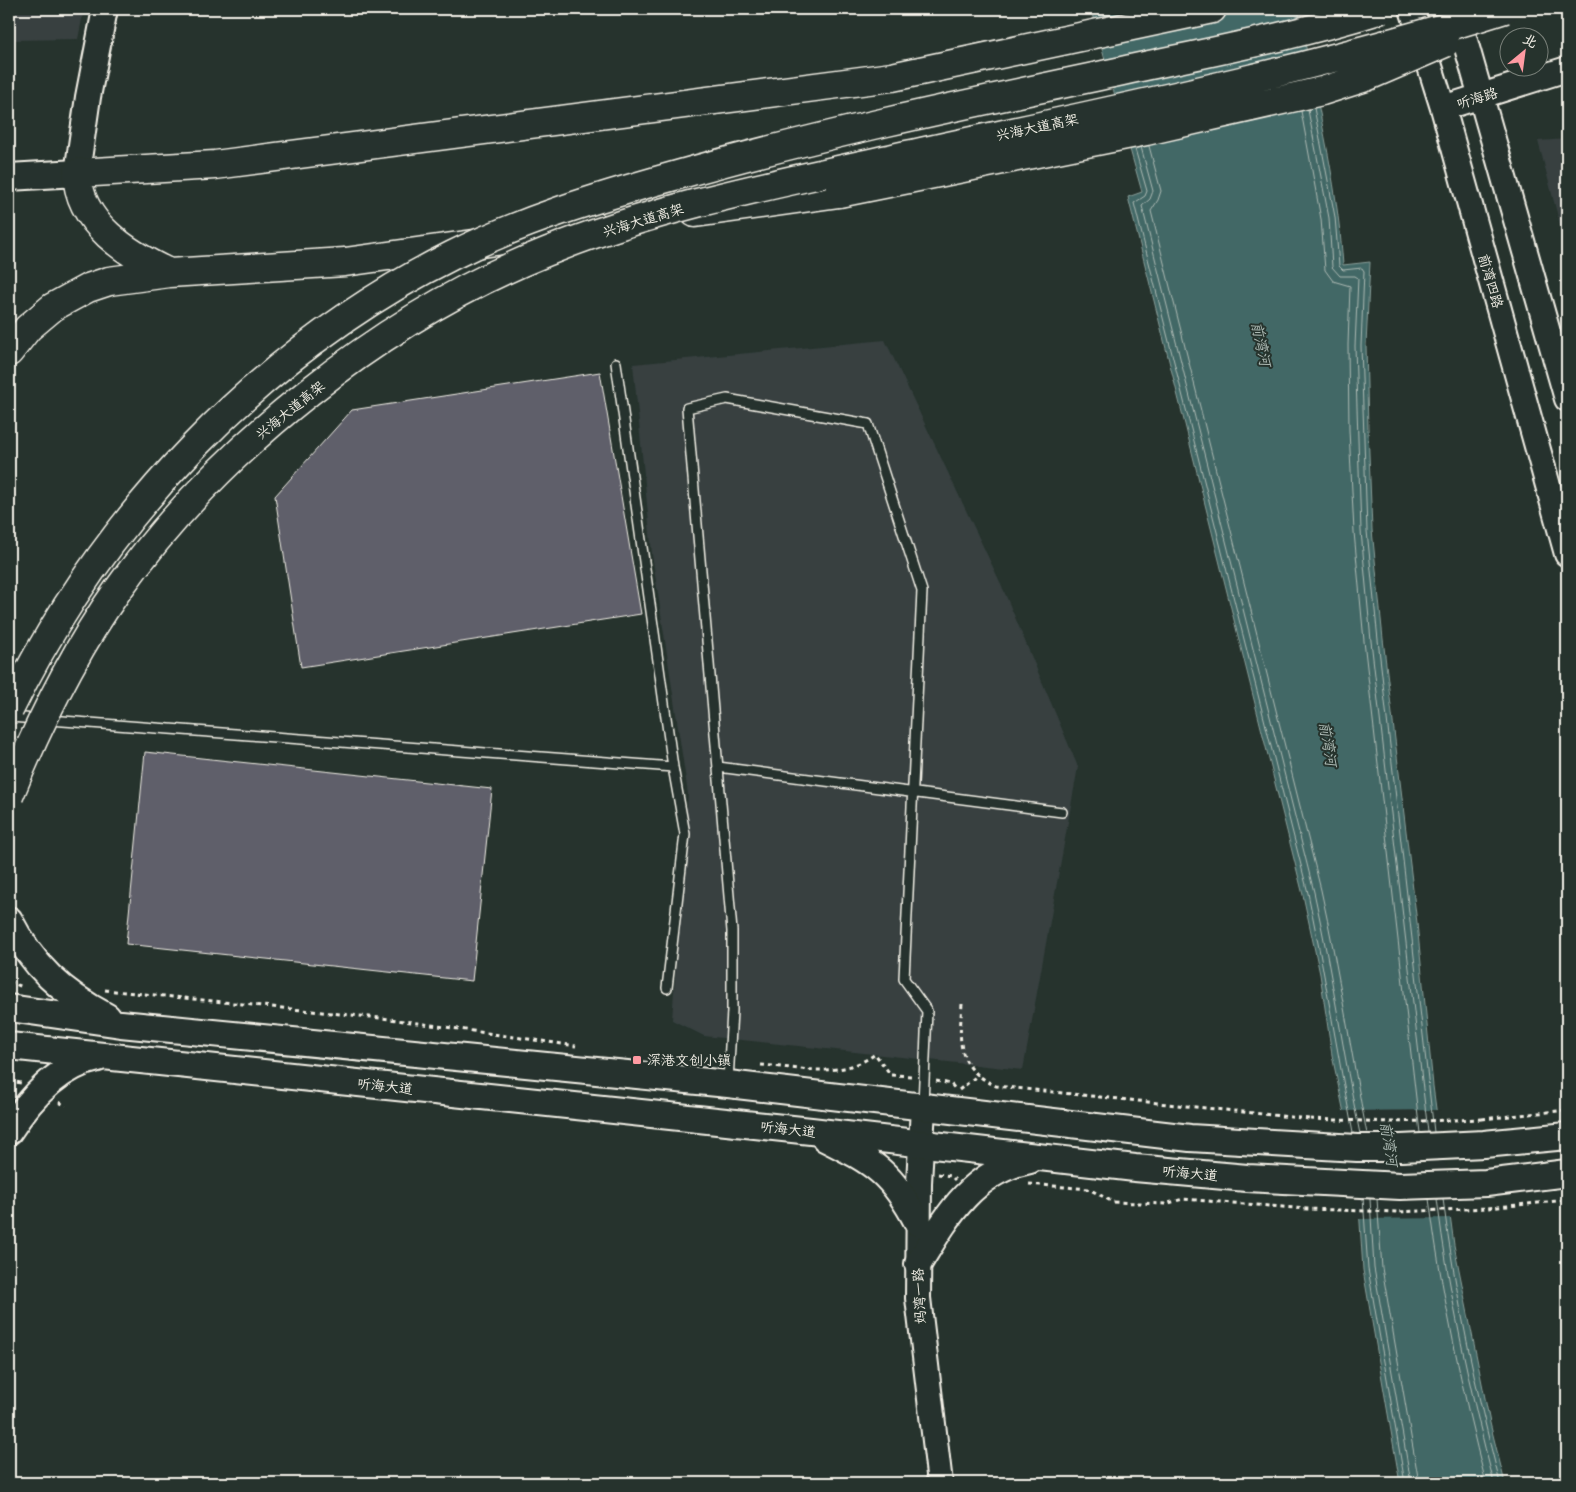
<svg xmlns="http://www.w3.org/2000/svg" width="1576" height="1492" font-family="'Patrick Hand','LXGW WenKai TC',sans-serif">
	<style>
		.built { fill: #374040 }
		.water { fill: #436866; stroke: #8a9f9a }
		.pier { fill: #26332d }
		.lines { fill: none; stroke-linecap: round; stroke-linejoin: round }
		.shore { stroke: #adbab4; stroke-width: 1 }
		.building { fill: #5f5f6b; stroke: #f4f1e8 }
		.service-casing { stroke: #f4f1e8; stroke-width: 12 }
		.tertiary-casing { stroke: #f4f1e8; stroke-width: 28 }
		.secondary-casing { stroke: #f4f1e8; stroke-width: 30 }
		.primary-casing { stroke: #f4f1e8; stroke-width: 31 }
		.path { stroke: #f4f1e8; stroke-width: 3; stroke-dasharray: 4 4; stroke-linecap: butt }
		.service { stroke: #26332d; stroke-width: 9 }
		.tertiary { stroke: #26332d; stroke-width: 24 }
		.secondary { stroke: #26332d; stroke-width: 26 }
		.primary { stroke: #26332d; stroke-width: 28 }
		.primary-bridge-casing { stroke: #f4f1e8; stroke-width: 31; stroke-linecap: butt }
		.path-bridge { stroke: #f4f1e8; stroke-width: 3; stroke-dasharray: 4 4; stroke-linecap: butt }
		.primary-bridge { stroke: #26332d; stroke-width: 28 }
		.poi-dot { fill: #ff9aa2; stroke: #26332d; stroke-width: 2 }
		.labels { text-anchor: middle; stroke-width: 4; stroke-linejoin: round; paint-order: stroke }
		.street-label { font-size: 14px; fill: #f4f1e8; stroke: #26332d }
		.poi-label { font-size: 14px; fill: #f4f1e8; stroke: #26332d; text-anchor: start }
		.water-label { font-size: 15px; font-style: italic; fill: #adbab4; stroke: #26332d }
	</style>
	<rect width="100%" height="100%" fill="#26332d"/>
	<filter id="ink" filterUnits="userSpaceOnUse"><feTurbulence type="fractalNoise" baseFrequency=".02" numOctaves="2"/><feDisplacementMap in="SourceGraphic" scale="10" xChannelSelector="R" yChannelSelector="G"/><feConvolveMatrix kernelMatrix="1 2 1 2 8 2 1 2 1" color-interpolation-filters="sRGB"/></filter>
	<g filter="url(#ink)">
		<path class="built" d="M9,9H84L78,39L9,40Z
			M1567,139V251L1538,141Z
			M885,340L1001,584L1078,767L1023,1070L704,1036L672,1020L688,794L652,554L633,364Z"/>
		<path class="water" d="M1072,9H1298C1315,94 1337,178 1343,265L1370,262L1366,345L1368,429L1372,530L1383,639L1417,923L1433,1086L1454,1245L1490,1423L1505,1483H1400L1363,1270L1357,1176L1332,1055L1320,974L1303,895L1128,197L1142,192L1091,10L1073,13Z"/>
		<path class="pier" d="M1439,1110L1453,1218L1357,1219L1354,1176L1341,1111Z"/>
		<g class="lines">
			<path class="shore" d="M1314,108L1335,217L1339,266L1343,270L1362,268L1364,271L1361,346L1367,531L1378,640L1434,1132
				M1308,110L1329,218L1332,267L1340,276H1355L1358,278L1355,346L1361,531L1371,641L1428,1132
				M1301,111L1321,219L1325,270L1333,281L1350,286L1348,345L1349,430L1354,532L1364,641L1420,1133
				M1149,146L1161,191L1158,200L1151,211L1321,890C1339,971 1351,1053 1367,1134
				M1141,147L1153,191L1150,199L1142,206L1314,892C1332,972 1343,1053 1360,1134
				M1135,149L1147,191L1145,196L1134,203L1308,893C1325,973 1337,1053 1353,1133
				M1363,1198L1368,1269L1405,1483
				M1370,1199L1374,1268L1411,1483
				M1377,1199L1382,1268L1419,1483
				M1429,1199C1442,1295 1462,1390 1486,1483
				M1437,1199C1449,1295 1470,1390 1494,1483
				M1443,1199C1455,1294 1476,1390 1500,1483"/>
		</g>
		<path class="building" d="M600,372L641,614L301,667L275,496L352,410Z
			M145,752L492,789L472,981L126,944Z"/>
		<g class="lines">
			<defs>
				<path id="service" d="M616,363L673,767L685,834L667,988
					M10,717L673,767
					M718,767L1062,812
					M728,1081L732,1011V931L687,408L727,399L868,424L922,591L904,979L927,1011L923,1104"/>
				<path id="tertiary" d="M1412,9L1443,108L1567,554
					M1456,9L1567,399
					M1443,108L1567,69
					M77,173L88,97L105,9
					M923,1107L919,1183L918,1298L940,1483"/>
				<path id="secondary" d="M9,177L77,173
					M9,920C33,967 61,992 107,1017
					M9,1008L121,1024L728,1084L1190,1138L1357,1148H1401L1484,1144L1567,1136
					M9,1046L811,1131L1135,1168L1247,1178L1400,1186L1486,1183L1567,1173
					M9,1131C30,1098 58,1066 98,1058
					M825,1138C875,1163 892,1173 918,1223
					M918,1264C946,1218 972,1171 1030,1160"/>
				<path id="primary" d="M695,213L839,193
					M169,273C128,254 79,224 77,173L215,165L892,77L1212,9
					M9,352L28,328L53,307L88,288L109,281L169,273L345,262L596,227"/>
			</defs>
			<use href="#service" class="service-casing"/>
			<use href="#tertiary" class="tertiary-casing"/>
			<use href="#secondary" class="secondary-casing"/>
			<use href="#primary" class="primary-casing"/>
			<path class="path" d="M9,982L23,987
				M105,990L390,1019L576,1046
				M962,1004C959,1043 956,1067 996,1086L1310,1119
				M761,1065C800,1068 842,1079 875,1054L891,1075
				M891,1075L913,1076
				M9,1081L21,1083
				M936,1081L951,1084L956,1090
				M959,1090L978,1075
				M59,1102L66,1106
				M1482,1119L1567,1110
				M938,1174L951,1176L955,1180
				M1029,1184L1089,1189L1113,1202L1165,1204L1183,1199L1307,1209L1397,1212L1488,1208L1567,1200"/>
			<use href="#service" class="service"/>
			<use href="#tertiary" class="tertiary"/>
			<use href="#secondary" class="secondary"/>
			<use href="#primary" class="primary"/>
			<defs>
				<path id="primary-bridge" d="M839,193L1146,131L1322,91L1366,77L1445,43
					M9,710C103,517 260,351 453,255C523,220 599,197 674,176C814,136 956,106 1099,76C1193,55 1290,38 1382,9
					M9,796C38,725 73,653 117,591C219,448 383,317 546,252C662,205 786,182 907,155C1108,111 1310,71 1505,9"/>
			</defs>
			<use href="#primary-bridge" class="primary-bridge-casing"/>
			<path class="path-bridge" d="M1310,1119L1392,1122L1482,1119"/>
			<use href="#primary-bridge" class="primary-bridge"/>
		</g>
	</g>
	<rect class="poi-dot" x="632" y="1055" width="10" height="10" rx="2.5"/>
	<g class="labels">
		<g class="street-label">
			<text transform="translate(1477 98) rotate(-17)" y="5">听海路</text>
			<text transform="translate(1037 127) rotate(-12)" y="5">兴海大道高架</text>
			<text transform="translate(643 220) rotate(-17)" y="5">兴海大道高架</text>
			<text transform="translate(1491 281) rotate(74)" y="5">前湾四路</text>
			<text transform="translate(290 410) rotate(-39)" y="5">兴海大道高架</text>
			<text transform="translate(385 1086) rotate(6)" y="5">听海大道</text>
			<text transform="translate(788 1129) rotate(6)" y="5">听海大道</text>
			<text transform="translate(1190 1173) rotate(5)" y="5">听海大道</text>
			<text transform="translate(919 1296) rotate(-93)" y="5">妈湾一路</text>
		</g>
		<g class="poi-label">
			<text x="647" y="1065">深港文创小镇</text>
		</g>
		<g class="water-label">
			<text transform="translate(1261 344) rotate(78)" y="5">前湾河</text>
			<text transform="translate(1328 744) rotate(81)" y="5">前湾河</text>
			<text transform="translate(1389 1144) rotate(81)" y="5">前湾河</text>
		</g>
	</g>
	<rect width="1576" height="1492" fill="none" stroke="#26332d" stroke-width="30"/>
	<rect x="15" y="15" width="1546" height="1462" fill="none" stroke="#f4f1e8" stroke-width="2" filter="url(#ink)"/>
	<g transform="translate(1524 52) rotate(29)"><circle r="24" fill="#26332d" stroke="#787f78"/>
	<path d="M0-4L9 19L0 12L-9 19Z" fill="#ff9aa2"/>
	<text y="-8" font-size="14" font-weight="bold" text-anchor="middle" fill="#f4f1e8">北</text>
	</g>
</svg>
